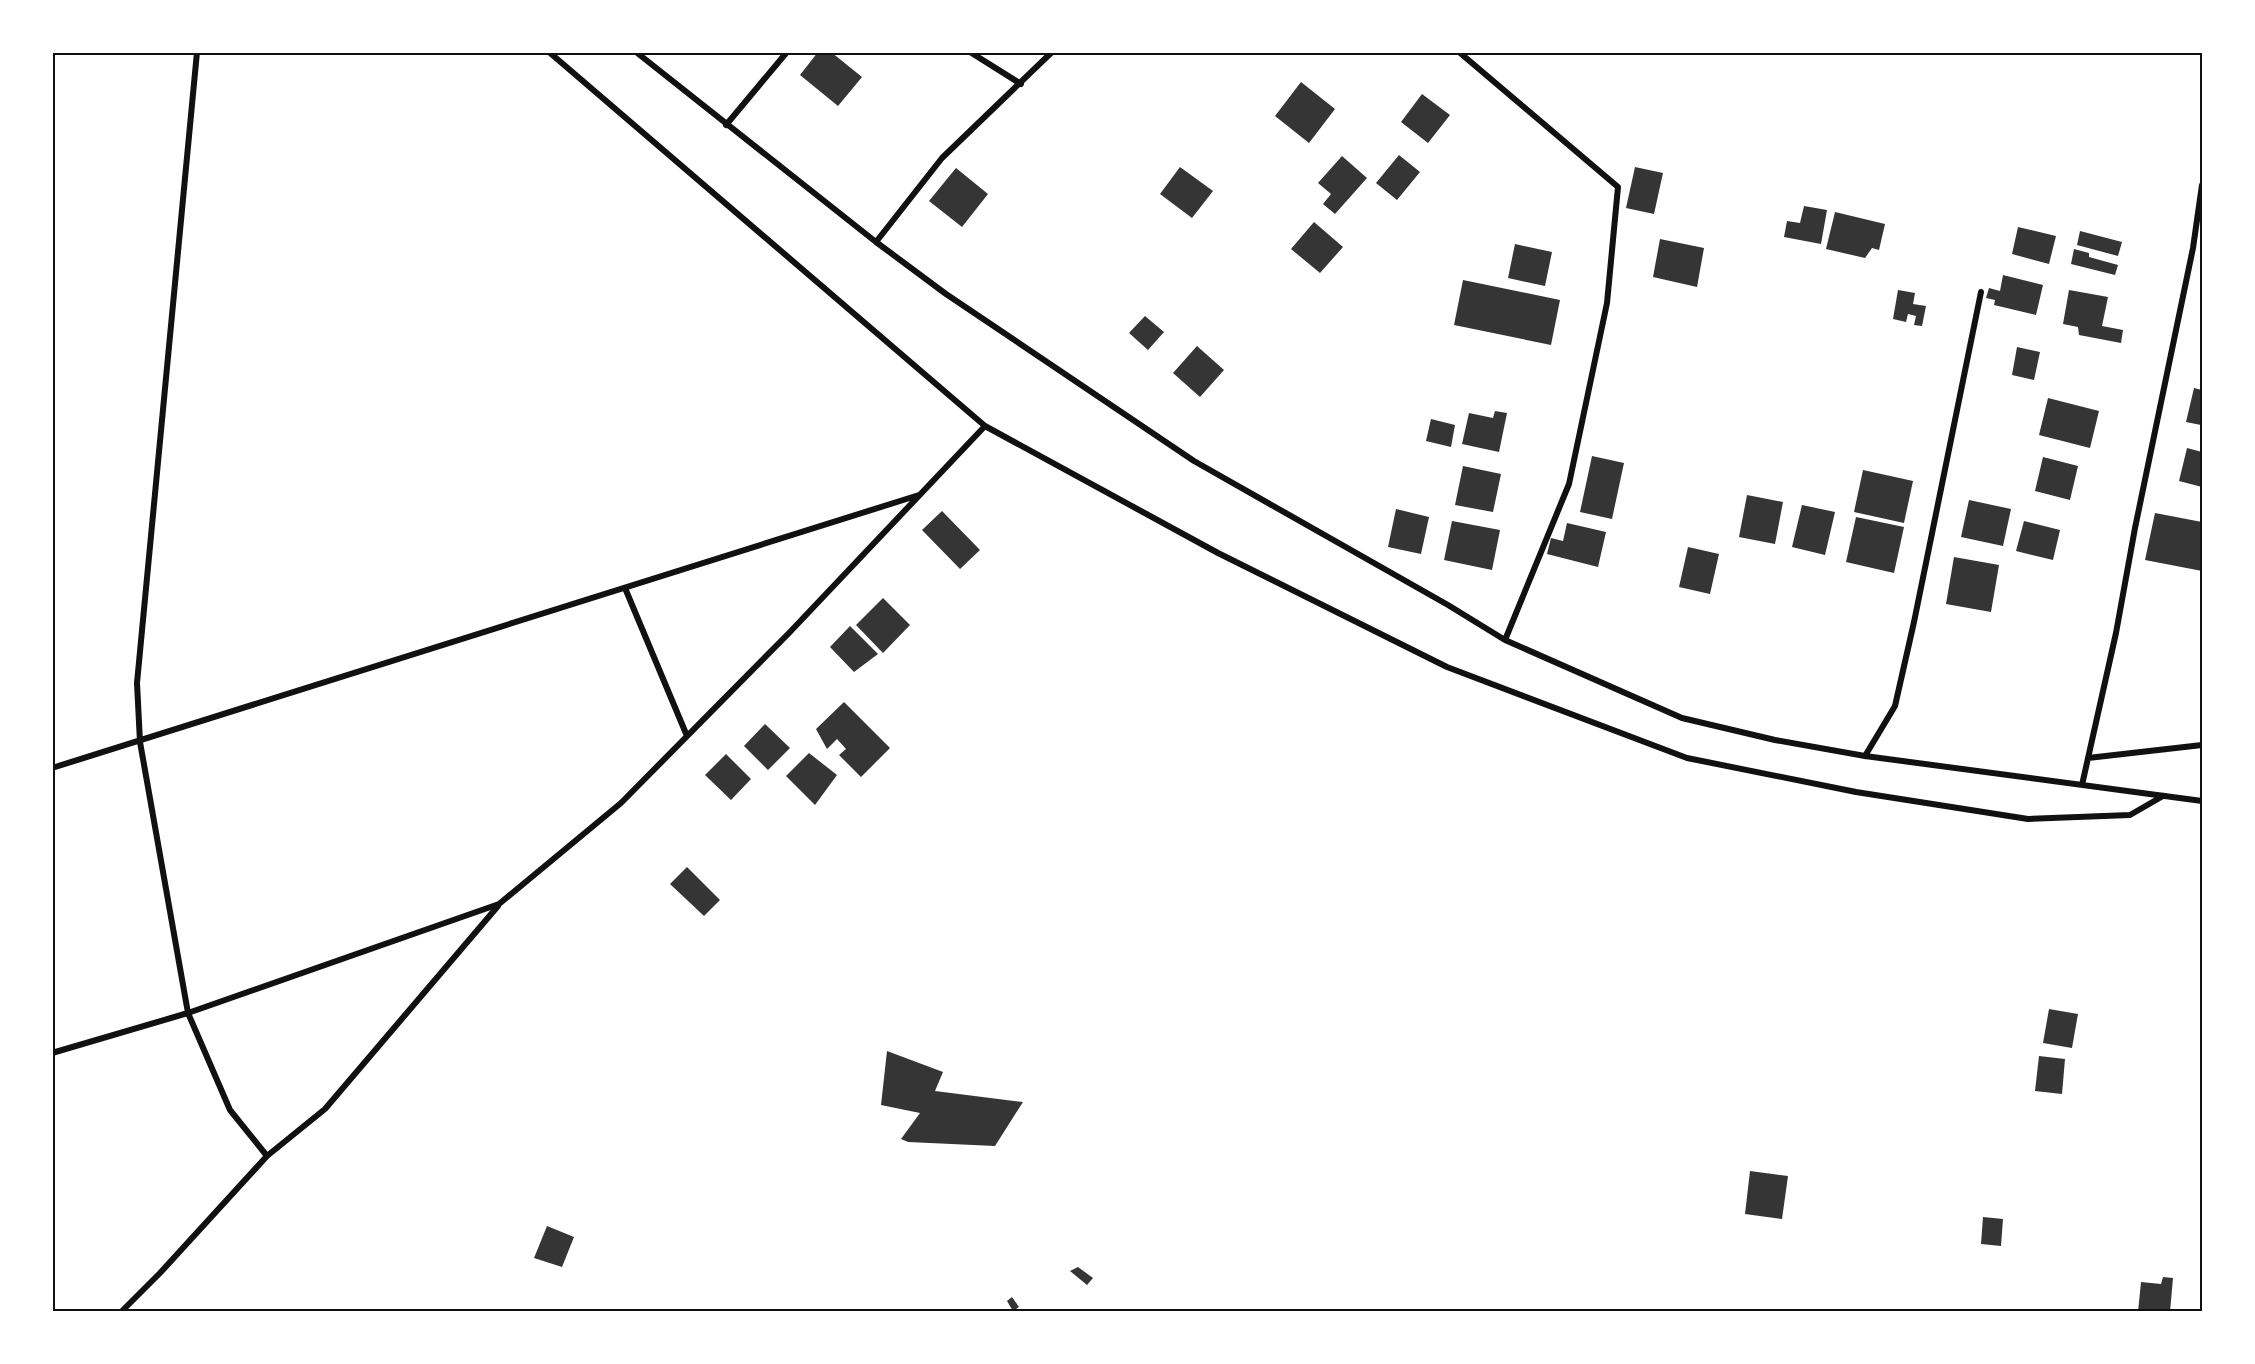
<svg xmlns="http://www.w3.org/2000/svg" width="2255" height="1364" font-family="'DM Sans',sans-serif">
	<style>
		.building { fill: #353535 }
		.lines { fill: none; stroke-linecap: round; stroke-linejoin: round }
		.minor { stroke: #111; stroke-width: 6 }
		.neatline { fill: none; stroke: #111; stroke-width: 2 }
	</style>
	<rect width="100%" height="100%" fill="#fff"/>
	<path class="building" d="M818,52H831L862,77L838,106L800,75Z
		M1301,82L1335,109L1309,143L1275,116Z
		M1422,94L1450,115L1428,143L1401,122Z
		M1399,155L1420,172L1397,200L1376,183Z
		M1342,156L1367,178L1335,214L1323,204L1331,194L1318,183Z
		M1180,167L1213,191L1192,218L1160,194Z
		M1635,167L1663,173L1654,214L1626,208Z
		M956,168L988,194L962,227L929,201Z
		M1804,206L1827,210L1821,244L1784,237L1787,221L1800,223Z
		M1835,212L1885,224L1879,250L1872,248L1865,258L1826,249Z
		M1314,222L1343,247L1320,273L1291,249Z
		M2018,227L2056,236L2049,264L2012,254Z
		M2080,231L2122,242L2118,256L2077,245Z
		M1660,239L1704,248L1697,287L1653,277Z
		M1515,244L1552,252L1545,286L1508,278Z
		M2074,249L2089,253V257L2118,265L2115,275L2071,264Z
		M2003,275L2043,285L2036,315L1994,305L1995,300L1986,298L1989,288L2000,291Z
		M1463,280L1560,300L1551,345L1454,325Z
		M1898,290L1915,293L1913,304L1926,306L1922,326L1914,325L1916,316L1908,314L1906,322L1893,319Z
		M2069,290L2108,297L2102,326L2123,330L2121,343L2079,335L2078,327L2063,324Z
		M1145,316L1164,332L1148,350L1129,333Z
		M1197,346L1224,370L1200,397L1173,373Z
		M2017,347L2040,352L2034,380L2012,375Z
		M2194,388L2202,390V431L2200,430L2201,425L2186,422Z
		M2048,398L2099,411L2090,448L2039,435Z
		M1495,411L1507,413L1499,452L1462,444L1469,413L1493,418Z
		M1431,419L1455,425L1451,447L1426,441Z
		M2187,448L2202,452V487L2179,481Z
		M1592,456L1624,463L1612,519L1580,512Z
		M2043,457L2078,466L2070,500L2035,491Z
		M1463,466L1501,474L1493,512L1455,505Z
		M1863,470L1913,481L1904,523L1854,512Z
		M1747,495L1783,502L1775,544L1739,537Z
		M1969,500L2011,509L2003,546L1961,537Z
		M1802,505L1835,512L1825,555L1792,547Z
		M1396,509L1429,517L1421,554L1388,547Z
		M942,511L980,550L960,569L922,530Z
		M2155,513L2202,522V571L2145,560Z
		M1856,517L1904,527L1894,573L1846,562Z
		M1452,521L1500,530L1492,570L1444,560Z
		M2024,521L2060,530L2053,560L2016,551Z
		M1567,523L1606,532L1598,567L1547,554L1551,538L1563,541Z
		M1688,547L1719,554L1710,594L1679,587Z
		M1954,557L1999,565L1991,612L1946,604Z
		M883,598L910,625L883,653L856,625Z
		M850,626L878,654L854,672L830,647Z
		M844,702L890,748L861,777L839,755L846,749L837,739L827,749L816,729Z
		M765,724L790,748L768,770L744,746Z
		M809,753L837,775L815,805L786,776Z
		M726,754L751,779L731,800L705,775Z
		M687,867L720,900L704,916L670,884Z
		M2049,1009L2078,1014L2072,1048L2043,1043Z
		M887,1051L943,1072L935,1091L1023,1102L995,1146L908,1142L901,1139L920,1113L881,1105Z
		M2039,1056L2065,1059L2062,1094L2035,1091Z
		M1750,1171L1788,1176L1782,1219L1745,1214Z
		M1983,1217L2003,1219L2001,1246L1981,1244Z
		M547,1226L574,1237L562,1267L534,1258Z
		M1078,1267L1093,1278L1087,1285L1070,1271Z
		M2163,1277L2173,1278L2170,1312H2138L2141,1282L2161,1284Z
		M1012,1297L1019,1307L1013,1311L1007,1301Z"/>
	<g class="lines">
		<path class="minor" d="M549,52L985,426L1218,553L1447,667L1687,758L1856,792L2028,819L2130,815L2163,796
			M636,52L876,242L946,294L1194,461L1448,605L1505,640L1682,718L1775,740L1865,756L2202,801
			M970,52L1021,84
			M1459,52L1618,187L1607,303L1569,484L1505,640
			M726,125L787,52
			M876,242L942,158L1052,52
			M625,588L687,736
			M1865,756L1895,706L1914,622L1981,292
			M2088,758L2202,745
			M52,768L919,495
			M2082,785L2116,633L2135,528L2193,248L2202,185
			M52,1053L188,1013L499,904L621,803L789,633L985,426
			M267,1156L325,1109L498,906
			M121,1312L160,1273L267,1156L230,1110L188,1013L140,742L137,683L197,52"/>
	</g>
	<rect width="2255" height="1364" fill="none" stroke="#ffffff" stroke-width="108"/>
	<rect x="54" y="54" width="2147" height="1256" class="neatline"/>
</svg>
